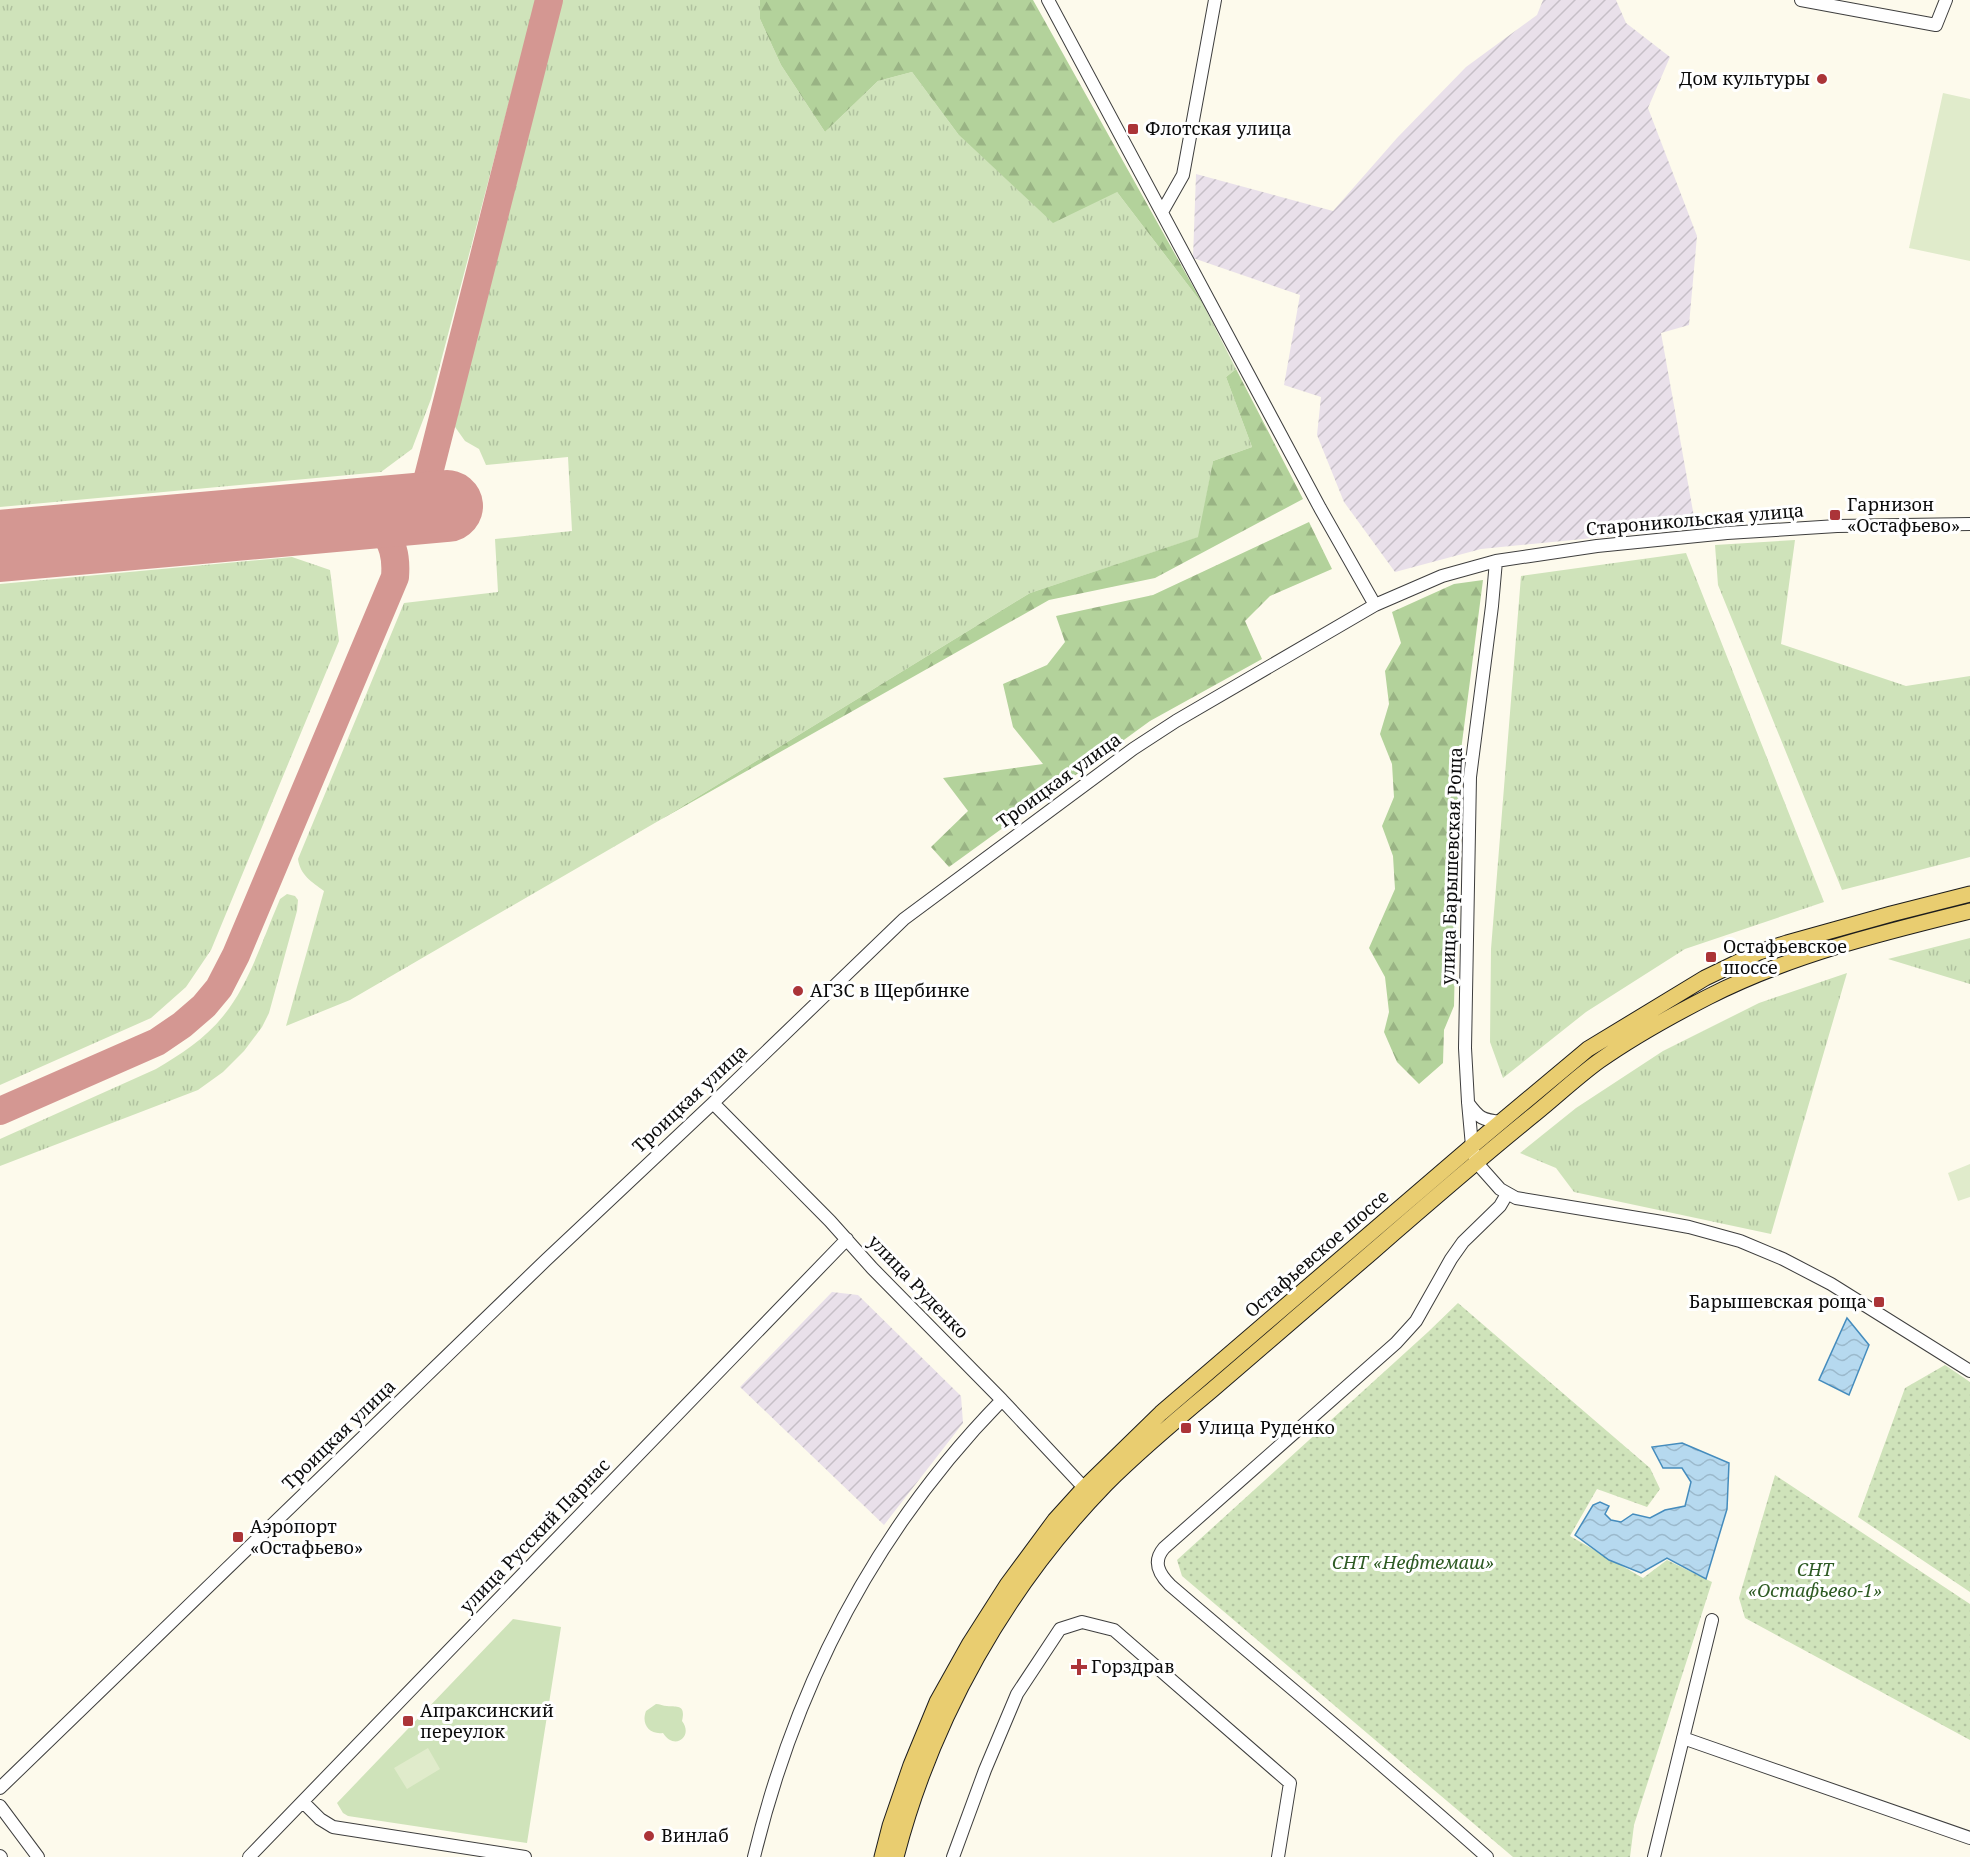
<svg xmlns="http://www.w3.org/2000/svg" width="1970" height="1857" font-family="'Noto Serif',serif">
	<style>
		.industrial { fill: url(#industrial-furrows) }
		.grass { fill: url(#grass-tufts) }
		.forest { fill: url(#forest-firs) }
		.park { fill: #cfe3ba }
		.garden { fill: url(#garden-dots) }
		.pitch { fill: #e0ebcb }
		.water { fill: url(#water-waves); stroke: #458cbd; stroke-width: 1.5 }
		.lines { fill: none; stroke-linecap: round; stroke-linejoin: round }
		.taxiway { stroke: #d49792; stroke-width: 28 }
		.runway { stroke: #d49792; stroke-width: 72 }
		.minor-casing { stroke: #3e3e3e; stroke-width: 14 }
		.major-casing { stroke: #1c1c1c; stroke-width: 17 }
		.minor { stroke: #fff; stroke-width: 12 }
		.major { stroke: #e9cd70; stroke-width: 15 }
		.poi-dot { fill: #ab3438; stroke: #fff; stroke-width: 2 }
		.labels { text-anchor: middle; stroke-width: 6; stroke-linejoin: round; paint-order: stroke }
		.poi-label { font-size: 18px; fill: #0b0b0b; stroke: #fff; text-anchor: start }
		.street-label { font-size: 18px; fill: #0b0b0b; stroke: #fff }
		.park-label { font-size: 18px; font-style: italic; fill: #2e5b24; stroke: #fff }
	</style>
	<defs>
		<pattern id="industrial-furrows" width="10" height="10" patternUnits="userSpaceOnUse" patternTransform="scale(1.5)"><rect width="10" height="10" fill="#e9e0ea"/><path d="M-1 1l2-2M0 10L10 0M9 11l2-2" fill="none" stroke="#c6bfc7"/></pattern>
		<pattern id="grass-tufts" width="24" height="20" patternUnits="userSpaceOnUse" patternTransform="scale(1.5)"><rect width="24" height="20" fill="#cfe3ba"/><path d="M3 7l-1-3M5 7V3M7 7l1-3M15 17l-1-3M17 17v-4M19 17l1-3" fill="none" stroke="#b0c19f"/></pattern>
		<pattern id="forest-firs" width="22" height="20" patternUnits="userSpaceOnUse" patternTransform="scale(1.5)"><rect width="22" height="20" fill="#b3d29b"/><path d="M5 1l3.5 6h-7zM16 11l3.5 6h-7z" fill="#99b384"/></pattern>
		<pattern id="garden-dots" width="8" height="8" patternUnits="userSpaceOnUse" patternTransform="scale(1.5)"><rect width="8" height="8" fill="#cfe3ba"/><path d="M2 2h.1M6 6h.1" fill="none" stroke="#b0c19f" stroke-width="1.8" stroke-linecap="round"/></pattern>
		<pattern id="water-waves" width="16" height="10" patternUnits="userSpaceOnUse" patternTransform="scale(1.5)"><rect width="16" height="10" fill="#b6d9ef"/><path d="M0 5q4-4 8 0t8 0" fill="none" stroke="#9bb9cc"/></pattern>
	</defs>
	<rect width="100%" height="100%" fill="#fdfaec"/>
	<path class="industrial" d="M1543,0H1616L1626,23L1670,57L1648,108L1697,236L1689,325L1661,333L1696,528L1481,549L1395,572L1344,502L1317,435L1321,397L1284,385L1300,295L1193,258L1196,174L1333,211L1397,138L1466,67L1537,15Z
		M832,1292L858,1295L961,1396L963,1423L884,1525L740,1387Z"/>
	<path class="grass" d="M0,0H536L431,399L412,449L381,472L0,507Z
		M557,0H760V19L781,65L825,132L878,81L912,72L958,134L1117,192L1204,306L1236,369L1226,377L1252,447L1213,461L1199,537L1030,593L660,820L350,1000L286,1026L324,891C312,882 300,875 298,859L404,603L498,592L495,539L572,531L568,457L486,465L479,449L465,441L448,417Z
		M1795,540L1781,644L1906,686L1970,676V857L1842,890L1718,585L1715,545Z
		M1686,553L1824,902L1685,949L1586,1012L1503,1078L1490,1042L1491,949L1521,576Z
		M292,557L330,570L339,641L211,950L186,987L151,1018L0,1085V584Z
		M287,894L295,896L298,900L297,911L269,1013L262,1027L244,1051L223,1072L198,1090L0,1166V1139L156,1069C181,1054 205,1039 224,1015C249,984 262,941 278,904L280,899Z
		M1970,938V984L1888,959Z
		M1847,973L1771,1234L1574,1192L1556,1168L1520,1153L1576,1108L1663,1051L1759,1003Z"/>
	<path class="forest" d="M760,0H1033L1204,306L1117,192L1053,223L958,134L912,72L878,81L825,132L781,65L760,19Z
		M1236,369L1303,499L1155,578L1049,600L660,820L1030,593L1198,537L1213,461L1252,447L1226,377Z
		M1309,522L1332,569L1270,596L1245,621L1262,659L1150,721L949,867L931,847L968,811L943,778L1043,764L1013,727L1003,684L1047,665L1065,642L1056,616L1153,595Z
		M1483,580L1459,766L1454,1006L1444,1030L1443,1063L1419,1084L1397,1062L1384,1032L1389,1012L1385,977L1369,948L1395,889L1393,856L1382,826L1394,797L1392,764L1380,734L1389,704L1385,671L1401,643L1392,612L1454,584Z"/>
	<path class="park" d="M513,1619L561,1627L527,1843L348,1816L343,1813L337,1803Z
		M656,1704C660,1704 663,1706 667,1706C677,1707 686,1704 682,1721C694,1737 674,1751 663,1733C649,1735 641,1724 646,1711Z"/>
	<path class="garden" d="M1458,1303L1650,1468L1660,1489L1647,1507L1597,1489L1570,1536L1643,1578L1667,1560L1712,1582L1634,1825L1630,1857H1513L1182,1576L1177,1560L1428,1332Z
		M1945,1365L1970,1382V1592L1858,1517L1905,1388Z
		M1775,1475L1970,1604V1740L1745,1618L1739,1598Z"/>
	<path class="pitch" d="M1943,93L1970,99V261L1909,248Z
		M1970,1164V1197L1958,1201L1948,1173Z
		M428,1748L440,1769L407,1789L394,1768Z"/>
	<path class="water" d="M1847,1318L1869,1345L1849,1395L1819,1380Z
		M1682,1443L1729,1463L1727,1509L1706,1579L1667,1558L1641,1573L1609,1560L1575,1535L1593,1505L1600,1502L1609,1506L1605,1514L1611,1520L1621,1522L1633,1514L1650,1518L1665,1510L1685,1506L1691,1482L1682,1468H1663L1652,1447Z"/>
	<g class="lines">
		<path class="taxiway" d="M405,509L423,488L428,477L549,0
			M0,1111L157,1042L182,1025L204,1006L219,988L236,955L395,577C398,540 383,524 349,514"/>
		<path class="runway" d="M0,546L447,506"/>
		<defs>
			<path id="minor" d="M1048,0L1320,508L1375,605
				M1801,0L1936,25L1946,0
				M1162,212L1183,175L1215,0
				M1496,561L1492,606L1470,777L1465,1048L1468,1102L1472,1146L1476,1162L1500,1189L1516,1198L1656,1221L1689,1227L1740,1241L1783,1259L1831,1284L1970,1371
				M713,1103L830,1221L872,1268L1002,1400L1089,1493
				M1468,1103C1479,1118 1482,1120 1501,1122
				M1683,1738L1970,1838
				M0,1788L546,1260L713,1103L904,919L1133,749L1176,721L1375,605L1442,576L1496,561L1597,546L1727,533L1837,526L1970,524
				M303,1802L320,1819L333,1827L525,1857
				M0,1806L38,1857
				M0,1856L1,1857
				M249,1857L847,1239
				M754,1857C796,1683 876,1529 1002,1400
				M953,1857L985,1770L1017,1694L1060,1629L1082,1622L1114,1630L1290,1783L1278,1857
				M1487,1857C1383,1764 1276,1676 1170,1585C1159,1574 1152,1562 1164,1548L1396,1343L1416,1321L1451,1259L1463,1242L1500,1206L1507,1194
				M1654,1857L1712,1620"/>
			<path id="major" d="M882,1857L890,1826L911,1765L937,1702L970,1643L1007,1585L1055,1520L1084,1488L1161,1413L1472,1146L1588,1049L1705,978L1759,952L1787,943L1891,914L1970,894
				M896,1857C932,1718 1006,1587 1106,1484C1139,1451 1176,1420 1212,1390C1265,1344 1318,1299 1371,1253C1425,1206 1479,1159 1536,1113C1557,1096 1577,1077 1599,1061C1633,1037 1671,1016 1708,997C1790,955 1881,933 1970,911"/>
		</defs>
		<use href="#minor" class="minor-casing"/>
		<use href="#major" class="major-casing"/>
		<use href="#minor" class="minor"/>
		<use href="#major" class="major"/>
	</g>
	<g class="poi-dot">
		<circle cx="1822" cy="79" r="6"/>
		<rect x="1127" y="123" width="12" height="12" rx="3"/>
		<rect x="1829" y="509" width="12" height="12" rx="3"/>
		<rect x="1705" y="951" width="12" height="12" rx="3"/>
		<circle cx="798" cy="991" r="6"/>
		<rect x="1873" y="1296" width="12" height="12" rx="3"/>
		<rect x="1180" y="1422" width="12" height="12" rx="3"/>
		<rect x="232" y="1531" width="12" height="12" rx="3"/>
		<path d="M1076 1658h6v6h6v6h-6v6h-6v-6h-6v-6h6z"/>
		<rect x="402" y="1715" width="12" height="12" rx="3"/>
		<circle cx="649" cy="1836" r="6"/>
	</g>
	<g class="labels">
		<g class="poi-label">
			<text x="1810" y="85" text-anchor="end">Дом культуры</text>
			<text x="1145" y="135">Флотская улица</text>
			<text x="1847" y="511">Гарнизон<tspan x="1847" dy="21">«Остафьево»</tspan></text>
			<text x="1723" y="953">Остафьевское<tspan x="1723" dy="21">шоссе</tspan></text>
			<text x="810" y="997">АГЗС в Щербинке</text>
			<text x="1867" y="1308" text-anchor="end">Барышевская роща</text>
			<text x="1198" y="1434">Улица Руденко</text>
			<text x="250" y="1533">Аэропорт<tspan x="250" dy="21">«Остафьево»</tspan></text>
			<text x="1091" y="1673">Горздрав</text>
			<text x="420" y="1717">Апраксинский<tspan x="420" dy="21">переулок</tspan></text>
			<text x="661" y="1842">Винлаб</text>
		</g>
		<g class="street-label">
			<text transform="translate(1695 520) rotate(-5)" y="6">Староникольская улица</text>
			<text transform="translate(1059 781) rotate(-36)" y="6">Троицкая улица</text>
			<text transform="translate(1452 866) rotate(-88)" y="6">улица Барышевская Роща</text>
			<text transform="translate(690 1099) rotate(-43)" y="6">Троицкая улица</text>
			<text transform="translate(1317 1254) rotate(-41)" y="6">Остафьевское шоссе</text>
			<text transform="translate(918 1287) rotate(46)" y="6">улица Руденко</text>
			<text transform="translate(339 1435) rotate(-44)" y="6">Троицкая улица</text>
			<text transform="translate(535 1536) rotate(-46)" y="6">улица Русский Парнас</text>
		</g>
		<g class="park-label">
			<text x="1413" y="1569">СНТ «Нефтемаш»</text>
			<text x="1815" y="1576">СНТ<tspan x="1815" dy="21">«Остафьево-1»</tspan></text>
		</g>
	</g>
</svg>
